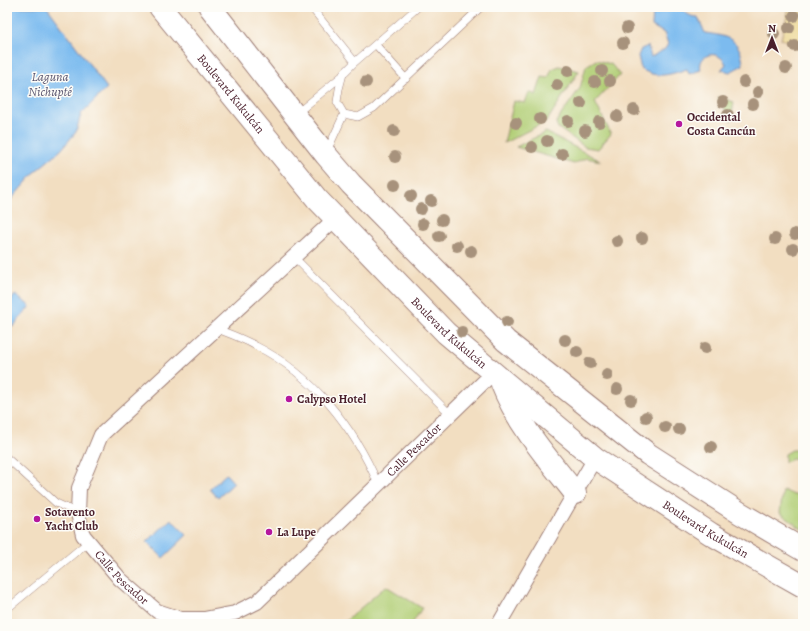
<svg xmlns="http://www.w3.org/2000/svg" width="810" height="631" font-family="Alegreya,serif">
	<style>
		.green { fill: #b1ce75; stroke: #7e7650 }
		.sand { fill: #eeda9e; stroke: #9c7c64 }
		.water { fill: #7bbbef; stroke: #626d8d }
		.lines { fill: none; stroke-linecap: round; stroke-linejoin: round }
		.lane-casing { stroke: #9e7e76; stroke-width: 8 }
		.street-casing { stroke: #9e7e76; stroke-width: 16 }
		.primary-casing { stroke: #9e7e76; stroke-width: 24 }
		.lane { stroke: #fff; stroke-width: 7 }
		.street { stroke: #fff; stroke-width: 14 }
		.primary { stroke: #fff; stroke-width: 22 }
		.tree { fill: #a7927b }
		.poi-dot { fill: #b5179e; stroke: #fdfcf7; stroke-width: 1.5 }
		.labels { text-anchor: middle; stroke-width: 3; stroke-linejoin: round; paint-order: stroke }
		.street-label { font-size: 12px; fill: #4a1f2b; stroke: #fdfcf7 }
		.poi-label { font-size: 12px; font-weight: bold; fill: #4a1f2b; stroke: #fdfcf7; text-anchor: start }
		.water-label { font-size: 13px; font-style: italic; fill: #5b5670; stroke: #fdfcf7 }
	</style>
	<rect width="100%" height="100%" fill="#fdfcf7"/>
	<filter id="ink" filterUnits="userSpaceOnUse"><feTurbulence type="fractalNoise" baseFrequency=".025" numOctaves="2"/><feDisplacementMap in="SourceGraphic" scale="8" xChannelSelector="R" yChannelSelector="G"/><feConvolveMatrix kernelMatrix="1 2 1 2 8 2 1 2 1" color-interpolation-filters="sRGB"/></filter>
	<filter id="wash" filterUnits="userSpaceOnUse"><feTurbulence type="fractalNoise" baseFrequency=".012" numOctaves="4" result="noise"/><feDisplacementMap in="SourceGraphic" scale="16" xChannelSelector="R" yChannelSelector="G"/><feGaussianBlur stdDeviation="0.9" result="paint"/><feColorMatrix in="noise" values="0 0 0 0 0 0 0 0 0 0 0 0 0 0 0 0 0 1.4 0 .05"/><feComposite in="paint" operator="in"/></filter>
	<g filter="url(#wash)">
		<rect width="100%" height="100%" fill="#f2dec1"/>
		<path class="green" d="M596,60L611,64L620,75L595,102L611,134L598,149L585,147L557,127L556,122L580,88L586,66Z
			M559,66L579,71L547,121L504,143L514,101L525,103L529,92L536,95L542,77L548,78L552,69Z
			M718,97L734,102L731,121Z
			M546,132L601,161L586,158L574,164L516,147Z
			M792,450H803V461L793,459L785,462V454Z
			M783,490L794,495L803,492V530L780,513Z
			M386,586L422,608L412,624H342Z"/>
		<path class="sand" d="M789,7H803V47L781,39Z"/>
		<path class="water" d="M7,7H47L107,88L81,114L76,132L61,150L37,170L7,204Z
			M661,7H682C686,14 690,17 698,17L705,33C728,36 741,39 743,65L730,72L721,70L726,64C718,48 697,54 701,70L689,74L687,69C669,75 657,79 641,69L638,56L641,49L648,46L651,57L665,49L668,44L664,33L652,26L653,11H659Z
			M15,295L30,306L13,327L7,322V305Z
			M226,474L234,483L218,498L210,489Z
			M171,519L187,535L163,558L147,542Z"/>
	</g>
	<g filter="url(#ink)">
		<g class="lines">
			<defs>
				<path id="lane" d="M311,7L355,62
					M376,45L406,79
					M296,114L343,75
					M344,114L337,102L339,89L343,74L355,62L418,7
					M327,151L344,114L358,117L374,108L481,7
					M295,258L450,414
					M217,329C230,334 244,339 256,346C312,374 354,427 378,484
					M7,458L56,503L78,513
					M7,609L88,542"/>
				<g id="street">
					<path id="s1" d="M335,219L101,435L79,488L78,513L83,535L120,579L157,611L181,619H204L235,613L257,602L493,373"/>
					<path d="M499,624L595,458"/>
				</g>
				<g id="primary">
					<path id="s2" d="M160,7L317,199L446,333L595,458L711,534L803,586"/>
					<path d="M210,7L326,155L351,184L506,341L648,454L740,513L803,550"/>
					<path d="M502,384C518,425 548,459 575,493"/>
				</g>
			</defs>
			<use href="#lane" class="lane-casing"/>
			<use href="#street" class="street-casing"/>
			<use href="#primary" class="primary-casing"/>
			<use href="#lane" class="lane"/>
			<use href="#street" class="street"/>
			<use href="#primary" class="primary"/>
		</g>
		<g class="tree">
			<circle cx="794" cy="16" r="6"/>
			<circle cx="627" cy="28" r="6"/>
			<circle cx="789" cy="28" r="6"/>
			<circle cx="774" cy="34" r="6"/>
			<circle cx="623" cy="43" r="6"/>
			<circle cx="795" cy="46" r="6"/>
			<circle cx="786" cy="68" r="6"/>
			<circle cx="568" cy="71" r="6"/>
			<circle cx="602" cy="71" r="6"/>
			<circle cx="610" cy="81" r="6"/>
			<circle cx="366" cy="82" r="6"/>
			<circle cx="595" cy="82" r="6"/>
			<circle cx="744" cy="82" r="6"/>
			<circle cx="557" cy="85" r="6"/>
			<circle cx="758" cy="92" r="6"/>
			<circle cx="723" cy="102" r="6"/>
			<circle cx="581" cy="103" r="6"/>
			<circle cx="753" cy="104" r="6"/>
			<circle cx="634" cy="110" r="6"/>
			<circle cx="728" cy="115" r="6"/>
			<circle cx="617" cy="116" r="6"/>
			<circle cx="540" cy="119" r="6"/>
			<circle cx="568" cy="121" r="6"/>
			<circle cx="599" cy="122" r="6"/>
			<circle cx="516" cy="123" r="6"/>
			<circle cx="394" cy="131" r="6"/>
			<circle cx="585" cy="131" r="6"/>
			<circle cx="547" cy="141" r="6"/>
			<circle cx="532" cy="147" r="6"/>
			<circle cx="562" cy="154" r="6"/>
			<circle cx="395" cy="157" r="6"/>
			<circle cx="395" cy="185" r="6"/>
			<circle cx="411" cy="196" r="6"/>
			<circle cx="431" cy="201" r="6"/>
			<circle cx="421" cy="209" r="6"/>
			<circle cx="442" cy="220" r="6"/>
			<circle cx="423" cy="224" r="6"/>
			<circle cx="795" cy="234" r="6"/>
			<circle cx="439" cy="236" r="6"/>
			<circle cx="642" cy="238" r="6"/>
			<circle cx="775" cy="239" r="6"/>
			<circle cx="617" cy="241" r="6"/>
			<circle cx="457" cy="246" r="6"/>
			<circle cx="793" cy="249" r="6"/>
			<circle cx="471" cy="251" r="6"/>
			<circle cx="507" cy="322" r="6"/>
			<circle cx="462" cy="332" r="6"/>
			<circle cx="565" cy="340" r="6"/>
			<circle cx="705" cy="348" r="6"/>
			<circle cx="577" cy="352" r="6"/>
			<circle cx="590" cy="363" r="6"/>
			<circle cx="607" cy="375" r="6"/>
			<circle cx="617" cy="389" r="6"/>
			<circle cx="631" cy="400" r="6"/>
			<circle cx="646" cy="417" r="6"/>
			<circle cx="665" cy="427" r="6"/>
			<circle cx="679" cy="429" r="6"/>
			<circle cx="711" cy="447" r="6"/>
		</g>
	</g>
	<g class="poi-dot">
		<circle cx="679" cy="124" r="4"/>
		<circle cx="289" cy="399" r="4"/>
		<circle cx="37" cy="519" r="4"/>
		<circle cx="269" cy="532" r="4"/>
	</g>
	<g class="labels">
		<g class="street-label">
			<text dy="4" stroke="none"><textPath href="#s2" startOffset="112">Boulevard Kukulcán</textPath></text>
			<text dy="4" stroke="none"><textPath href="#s2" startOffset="436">Boulevard Kukulcán</textPath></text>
			<text dy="4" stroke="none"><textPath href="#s1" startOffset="853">Calle Pescador</textPath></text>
			<text dy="4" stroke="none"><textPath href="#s2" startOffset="760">Boulevard Kukulcán</textPath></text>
			<text dy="4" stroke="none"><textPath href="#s1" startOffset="481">Calle Pescador</textPath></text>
		</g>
		<g class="poi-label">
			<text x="687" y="121">Occidental<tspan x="687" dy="14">Costa Cancún</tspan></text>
			<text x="297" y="403">Calypso Hotel</text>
			<text x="45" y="516">Sotavento<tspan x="45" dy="14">Yacht Club</tspan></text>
			<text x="277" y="536">La Lupe</text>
		</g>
		<g class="water-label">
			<text x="50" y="81">Laguna<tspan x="50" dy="15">Nichupté</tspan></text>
		</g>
	</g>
	<rect width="810" height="631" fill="none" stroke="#fdfcf7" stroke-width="24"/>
	<g transform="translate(772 38)" stroke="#fdfcf7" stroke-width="3" paint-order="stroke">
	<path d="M0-3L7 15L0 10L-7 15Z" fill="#4a1f2b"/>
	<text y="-6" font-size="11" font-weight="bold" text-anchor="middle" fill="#4a1f2b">N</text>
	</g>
</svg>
